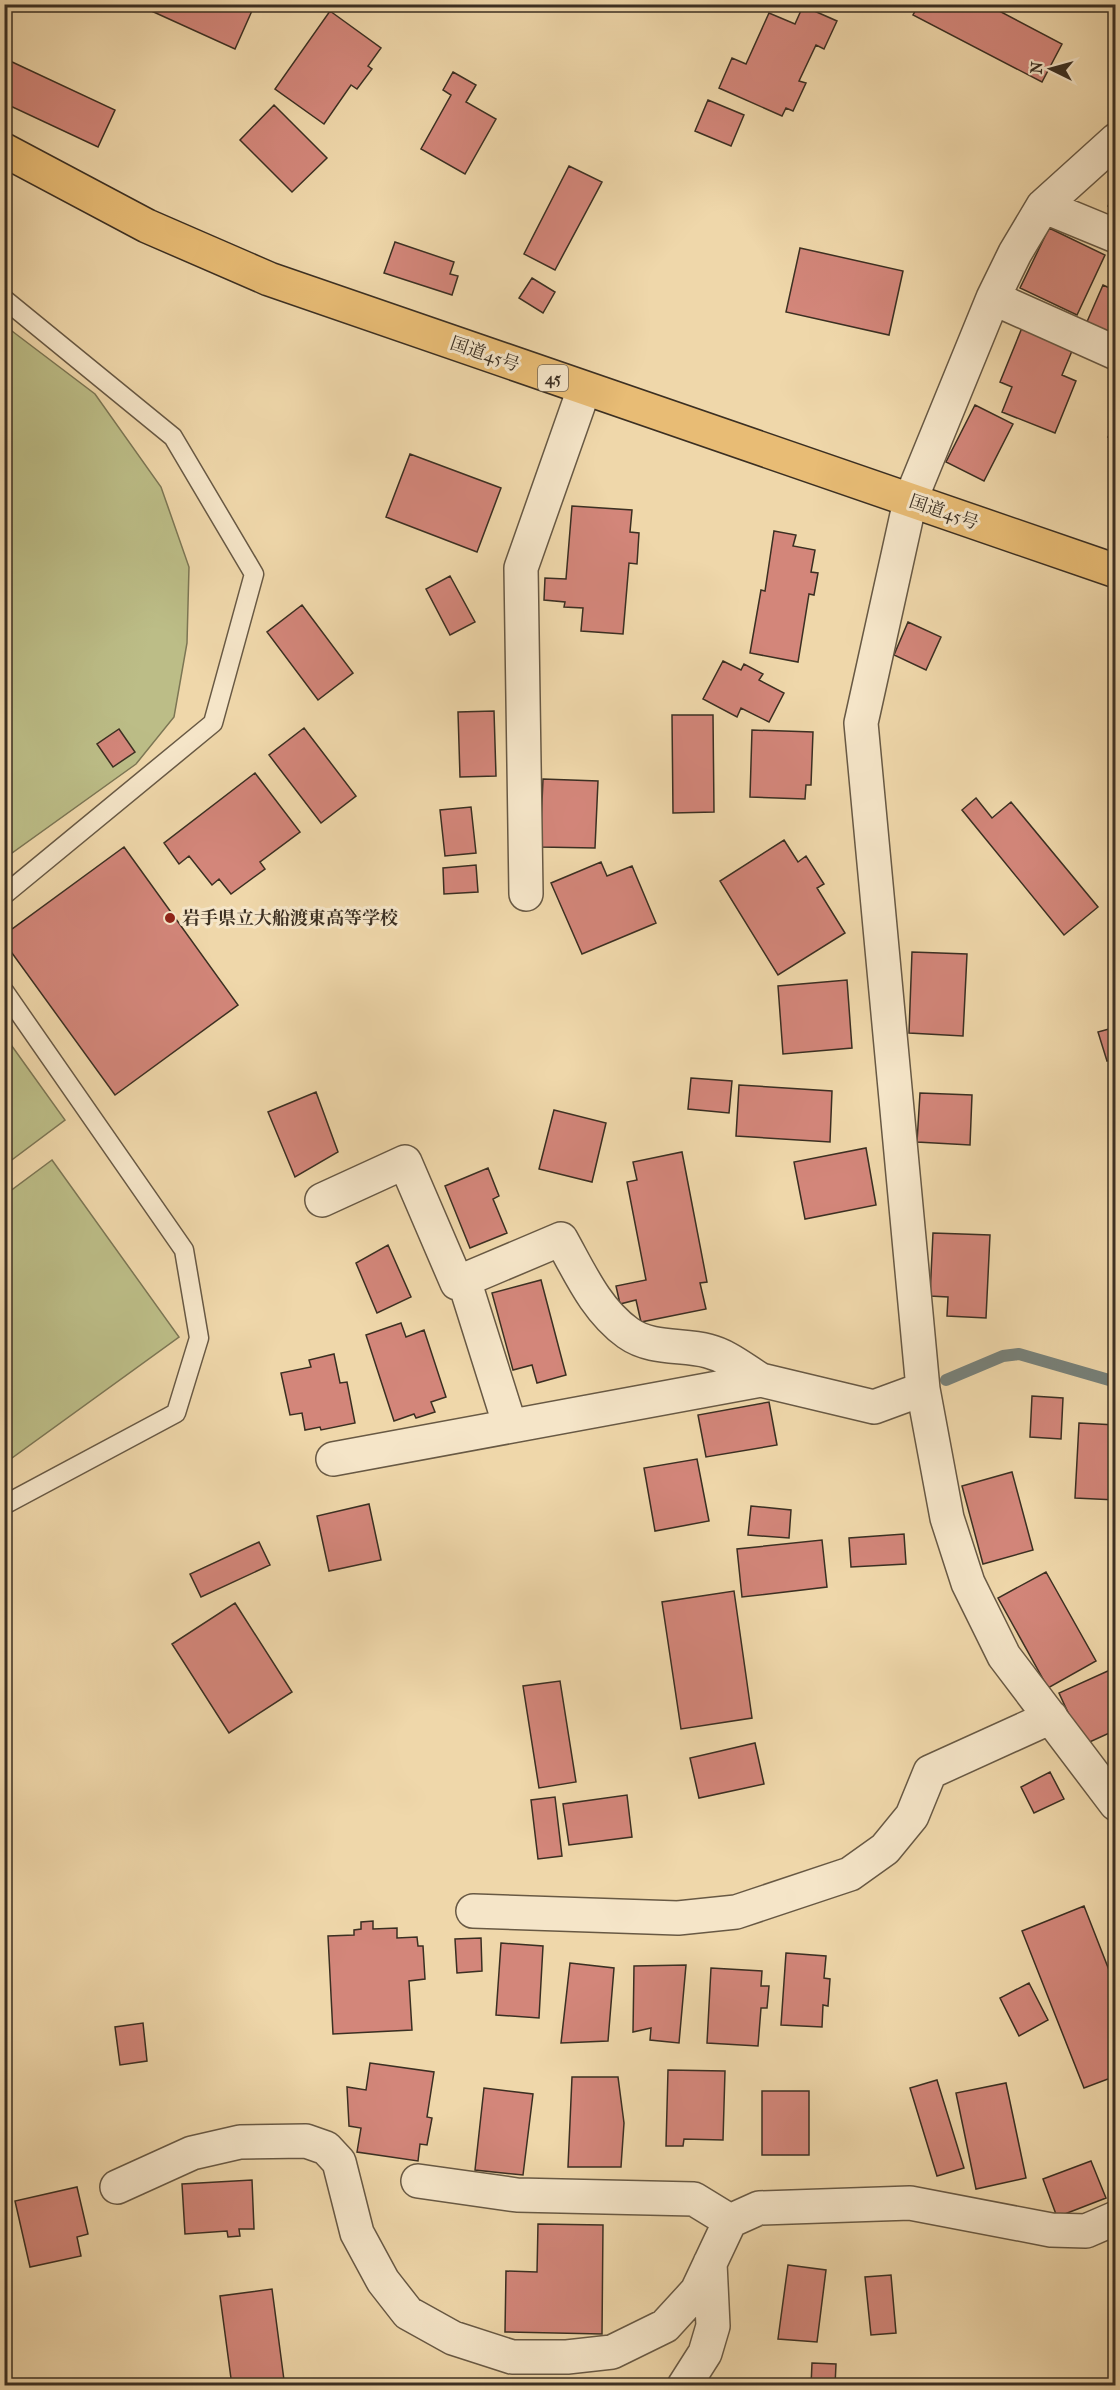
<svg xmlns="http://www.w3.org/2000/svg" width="1120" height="2390" font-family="'IM FELL French Canon','Noto Serif JP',serif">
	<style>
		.green { fill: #bcbd87; stroke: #7c7654; stroke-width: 1.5 }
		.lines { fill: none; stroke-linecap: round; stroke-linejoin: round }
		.stream { stroke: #77817a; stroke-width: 12 }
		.building { fill: #d3867a; stroke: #3b2f22; stroke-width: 1.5 }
		.lane-casing { stroke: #685944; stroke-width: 21 }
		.street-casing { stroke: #685944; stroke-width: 36 }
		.highway-casing { stroke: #3b2f22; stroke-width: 36 }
		.lane { stroke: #f5e5c8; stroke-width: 18 }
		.street { stroke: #f5e5c8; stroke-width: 33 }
		.highway { stroke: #e8bc75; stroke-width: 33 }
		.poi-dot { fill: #8f2418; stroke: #f5e5c8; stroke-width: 2 }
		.labels { text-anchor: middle; stroke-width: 6; stroke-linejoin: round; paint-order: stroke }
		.shield { fill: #f5e5c8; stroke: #736654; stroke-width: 1.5 }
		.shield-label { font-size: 16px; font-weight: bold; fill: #3b2f22 }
		.street-label { font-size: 18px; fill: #3b2f22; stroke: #f5e5c8 }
		.poi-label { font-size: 18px; font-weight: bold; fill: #3b2f22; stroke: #f5e5c8; text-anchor: start }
	</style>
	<rect width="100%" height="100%" fill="#efd7aa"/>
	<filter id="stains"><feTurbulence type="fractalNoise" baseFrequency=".00333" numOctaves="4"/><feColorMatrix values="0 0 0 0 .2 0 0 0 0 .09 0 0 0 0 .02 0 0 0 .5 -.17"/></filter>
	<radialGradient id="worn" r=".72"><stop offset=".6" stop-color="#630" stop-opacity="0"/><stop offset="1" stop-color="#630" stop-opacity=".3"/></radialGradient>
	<path class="green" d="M4,325L95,394L161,487L189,567L187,643L174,717L136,764L5,858Z
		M4,1035L65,1120L5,1165H4Z
		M52,1160L179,1337L5,1463V1195Z"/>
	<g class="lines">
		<path class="stream" d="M946,1380L1003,1356L1019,1354L1116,1382"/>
	</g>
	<path class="building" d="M136,4H255L235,49Z
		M919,4H986L1062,44L1042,82L913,15Z
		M803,6L837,21L824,49L816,45L799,81L806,83L793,111L786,108L782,116L719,88L732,58L746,64L769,13L795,24Z
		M330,11L381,48L368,66L372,69L357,89L351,85L324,124L275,89Z
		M10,61L115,110L98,147L4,103V73Z
		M453,72L476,85L466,102L496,119L465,174L421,149L451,95L443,90Z
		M708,100L744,115L731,146L695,131Z
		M274,105L327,158L292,192L240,140Z
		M569,166L602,182L555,270L524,254Z
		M1116,189V209L1108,206Z
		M1049,228L1105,255L1077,315L1020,288Z
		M395,242L454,262L450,274L458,276L452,295L384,273Z
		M800,248L903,271L889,335L786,312Z
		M532,278L555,292L543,313L519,298Z
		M1103,285L1116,291V336L1086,324Z
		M1026,318L1077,339L1062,375L1076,381L1055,433L1002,412L1012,387L1000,382Z
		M975,405L1013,424L984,481L946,462Z
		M1116,420V440L1108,437Z
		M410,454L501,488L477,552L386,517Z
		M572,506L632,510L630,532L639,533L637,564L629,563L623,634L581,631L583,608L564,607L565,602L544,600L545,578L566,579Z
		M774,531L796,535L793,546L815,550L811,572L818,573L814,595L809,594L798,662L750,653L761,590L765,591Z
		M450,576L475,622L450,635L426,589Z
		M302,605L353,673L318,700L267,632Z
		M908,622L941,637L926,670L894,655Z
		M723,661L741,670L744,664L763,674L759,680L784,693L769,722L741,708L737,717L703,699Z
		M494,711L496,776L460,777L458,712Z
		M672,715H713L714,812L673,813Z
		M304,728L356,796L321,823L269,755Z
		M119,729L135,752L113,767L97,744Z
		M752,730L813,732L811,785H806L805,799L750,797Z
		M255,773L300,832L260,862L265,869L231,894L219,879L212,885L189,856L179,864L164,843Z
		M543,779L598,781L595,848L540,847Z
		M976,798L992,818L1011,802L1098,907L1064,935L962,810Z
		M471,807L476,853L445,856L440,810Z
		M784,840L798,862L806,856L824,884L817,888L845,933L778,975L720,881Z
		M124,847L238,1005L115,1095L4,942V935Z
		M601,862L607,876L632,866L656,923L582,954L551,883Z
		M476,865L478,892L444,894L443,868Z
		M912,952L967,954L963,1036L909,1033Z
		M847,980L852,1048L783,1054L778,986Z
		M1116,1027V1058L1107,1061L1098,1032Z
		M691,1078L732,1081L729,1113L688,1109Z
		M739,1085L832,1091L830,1142L736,1136Z
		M316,1092L338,1152L295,1177L268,1112Z
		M920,1093L972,1095L970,1145L917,1142Z
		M554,1110L606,1123L592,1182L539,1169Z
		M866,1148L876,1205L805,1219L794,1162Z
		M682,1152L707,1282L700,1283L706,1309L641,1322L636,1300L620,1304L616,1286L646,1280L627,1182L637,1180L633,1162Z
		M488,1168L499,1196L493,1199L507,1233L470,1248L445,1186Z
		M933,1233L990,1235L986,1318L947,1316L948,1297L930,1296Z
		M388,1245L411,1297L377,1313L356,1263Z
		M541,1280L566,1375L537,1383L532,1365L513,1370L492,1293Z
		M401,1323L406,1337L424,1330L446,1397L431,1402L435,1412L416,1418L414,1414L394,1421L366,1335Z
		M334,1354L340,1383L347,1382L355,1423L321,1430L320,1427L305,1430L302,1413L290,1415L281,1373L311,1367L309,1360Z
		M1032,1396L1063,1398L1061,1439L1030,1437Z
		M769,1402L777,1445L706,1457L698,1415Z
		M1079,1423L1116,1425V1500L1075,1498Z
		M697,1459L709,1521L655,1531L644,1468Z
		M1012,1472L1033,1550L983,1564L962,1486Z
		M369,1504L381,1560L329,1571L317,1516Z
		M751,1506L791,1510L789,1538L748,1535Z
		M904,1534L906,1564L851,1567L849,1538Z
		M822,1540L827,1587L742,1597L737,1549Z
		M259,1542L270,1565L201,1597L190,1574Z
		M1046,1572L1096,1661L1048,1688L998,1598Z
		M734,1591L752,1718L681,1729L662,1602Z
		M235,1603L292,1692L229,1733L172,1644Z
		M1110,1670L1116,1681V1730L1083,1745L1059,1693Z
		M560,1681L576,1782L539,1788L523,1686Z
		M755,1743L764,1784L699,1798L690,1758Z
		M1050,1772L1064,1799L1034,1813L1021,1787Z
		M627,1795L632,1837L569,1845L563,1804Z
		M555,1797L562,1856L538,1859L531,1800Z
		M1084,1906L1116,1988V2076L1084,2088L1022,1931Z
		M373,1921V1929L397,1928V1938L417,1937L418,1946H423L425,1979L409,1981L412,2030L333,2034L328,1936L354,1935V1930L361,1929V1922Z
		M481,1938L482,1971L457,1973L455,1939Z
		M501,1943L543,1946L539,2018L496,2015Z
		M786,1953L826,1956L824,1978L830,1979L828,2006L823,2005L822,2027L781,2025Z
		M570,1963L614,1968L608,2041L561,2043Z
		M686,1965L679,2043L650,2040L651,2028L633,2032L634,1966Z
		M711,1968L762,1971L761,1986H769L767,2008H761L758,2046L707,2043Z
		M1029,1983L1048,2020L1019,2036L1000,1998Z
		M143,2023L147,2061L120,2065L115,2027Z
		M370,2063L434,2072L427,2117L432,2118L427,2145L420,2144L418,2161L357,2152L361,2128L349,2126L347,2087L366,2090Z
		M668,2070L725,2071L723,2140L684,2139L683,2146H666Z
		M572,2077H618L624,2123L621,2167H568Z
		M937,2080L964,2168L937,2176L910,2088Z
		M1006,2083L1026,2178L976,2189L956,2093Z
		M484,2088L533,2094L523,2175L475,2170Z
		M762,2091H809V2155H762Z
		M1091,2161L1106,2198L1057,2217L1043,2179Z
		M252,2180L254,2229H239L240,2236L228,2237L227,2231L185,2234L182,2184Z
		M77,2187L88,2234L77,2237L81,2256L30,2267L15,2201Z
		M538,2224L603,2225L602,2334L505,2332L506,2271L537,2272Z
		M788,2265L826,2270L817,2342L778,2339Z
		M891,2275L896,2333L871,2335L865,2277Z
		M272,2289L284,2380L232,2386L220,2296Z
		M812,2363L836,2364L835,2386H811Z"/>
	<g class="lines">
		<defs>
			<path id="lane" d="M4,299L173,437L254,574L213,723L4,895
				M4,991L184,1250L199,1338L176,1413L4,1505"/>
			<path id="street" d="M1116,140L1043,206L1015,253L993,298L910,501L861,723L923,1389L947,1518L968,1583L1004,1656L1116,1804
				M1043,206L1116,236
				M993,298L1116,353
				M526,894L521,568L584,389
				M322,1200L405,1162L457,1283L561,1239C580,1273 596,1310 628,1333C652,1350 682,1344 708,1351C728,1356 744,1370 761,1380
				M464,1280L510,1426
				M333,1459L761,1380L874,1407L923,1389
				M473,1911L678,1918L736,1912L850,1874L885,1849L912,1816L930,1772L1051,1717
				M418,2181L517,2195L694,2199L730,2221
				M117,2187L192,2153L240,2142L306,2141L326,2148L339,2162L357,2233L383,2281L408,2313L453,2338L512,2357H567L612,2352L665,2326L697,2291L730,2221L759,2208L910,2203L1051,2230L1086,2231L1116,2218
				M684,2386L705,2353L713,2326L710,2263"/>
			<path id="highway" d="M4,150L147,226L269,279L1116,571"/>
		</defs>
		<use href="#lane" class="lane-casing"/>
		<use href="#street" class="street-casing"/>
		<use href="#highway" class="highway-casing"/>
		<use href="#lane" class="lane"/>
		<use href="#street" class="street"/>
		<use href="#highway" class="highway"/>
	</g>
	<circle class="poi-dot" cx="170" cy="918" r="6"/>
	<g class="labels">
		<rect class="shield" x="538" y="365" width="30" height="26" rx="4.5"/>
		<g class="shield-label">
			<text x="553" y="384">45</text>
		</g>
		<g class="street-label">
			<text transform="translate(485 354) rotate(19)" y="6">国道45号</text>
			<text transform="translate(944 512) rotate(19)" y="6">国道45号</text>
		</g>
		<g class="poi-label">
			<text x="182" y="924">岩手県立大船渡東高等学校</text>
		</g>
	</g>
	<rect width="1120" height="2390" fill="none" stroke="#efd7aa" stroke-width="24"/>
	<rect x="6" y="6" width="1108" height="2378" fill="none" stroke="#3b2f22" stroke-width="3"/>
	<rect x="12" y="12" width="1096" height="2366" fill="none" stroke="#3b2f22" stroke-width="1.5"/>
	<g transform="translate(1051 69) rotate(275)" stroke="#f5e5c8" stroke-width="4.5" paint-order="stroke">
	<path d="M0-4.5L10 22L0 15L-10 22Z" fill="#3b2f22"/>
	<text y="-9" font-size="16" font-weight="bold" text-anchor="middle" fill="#3b2f22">N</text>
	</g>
	<rect width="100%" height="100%" filter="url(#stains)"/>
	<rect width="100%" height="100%" fill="url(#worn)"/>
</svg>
